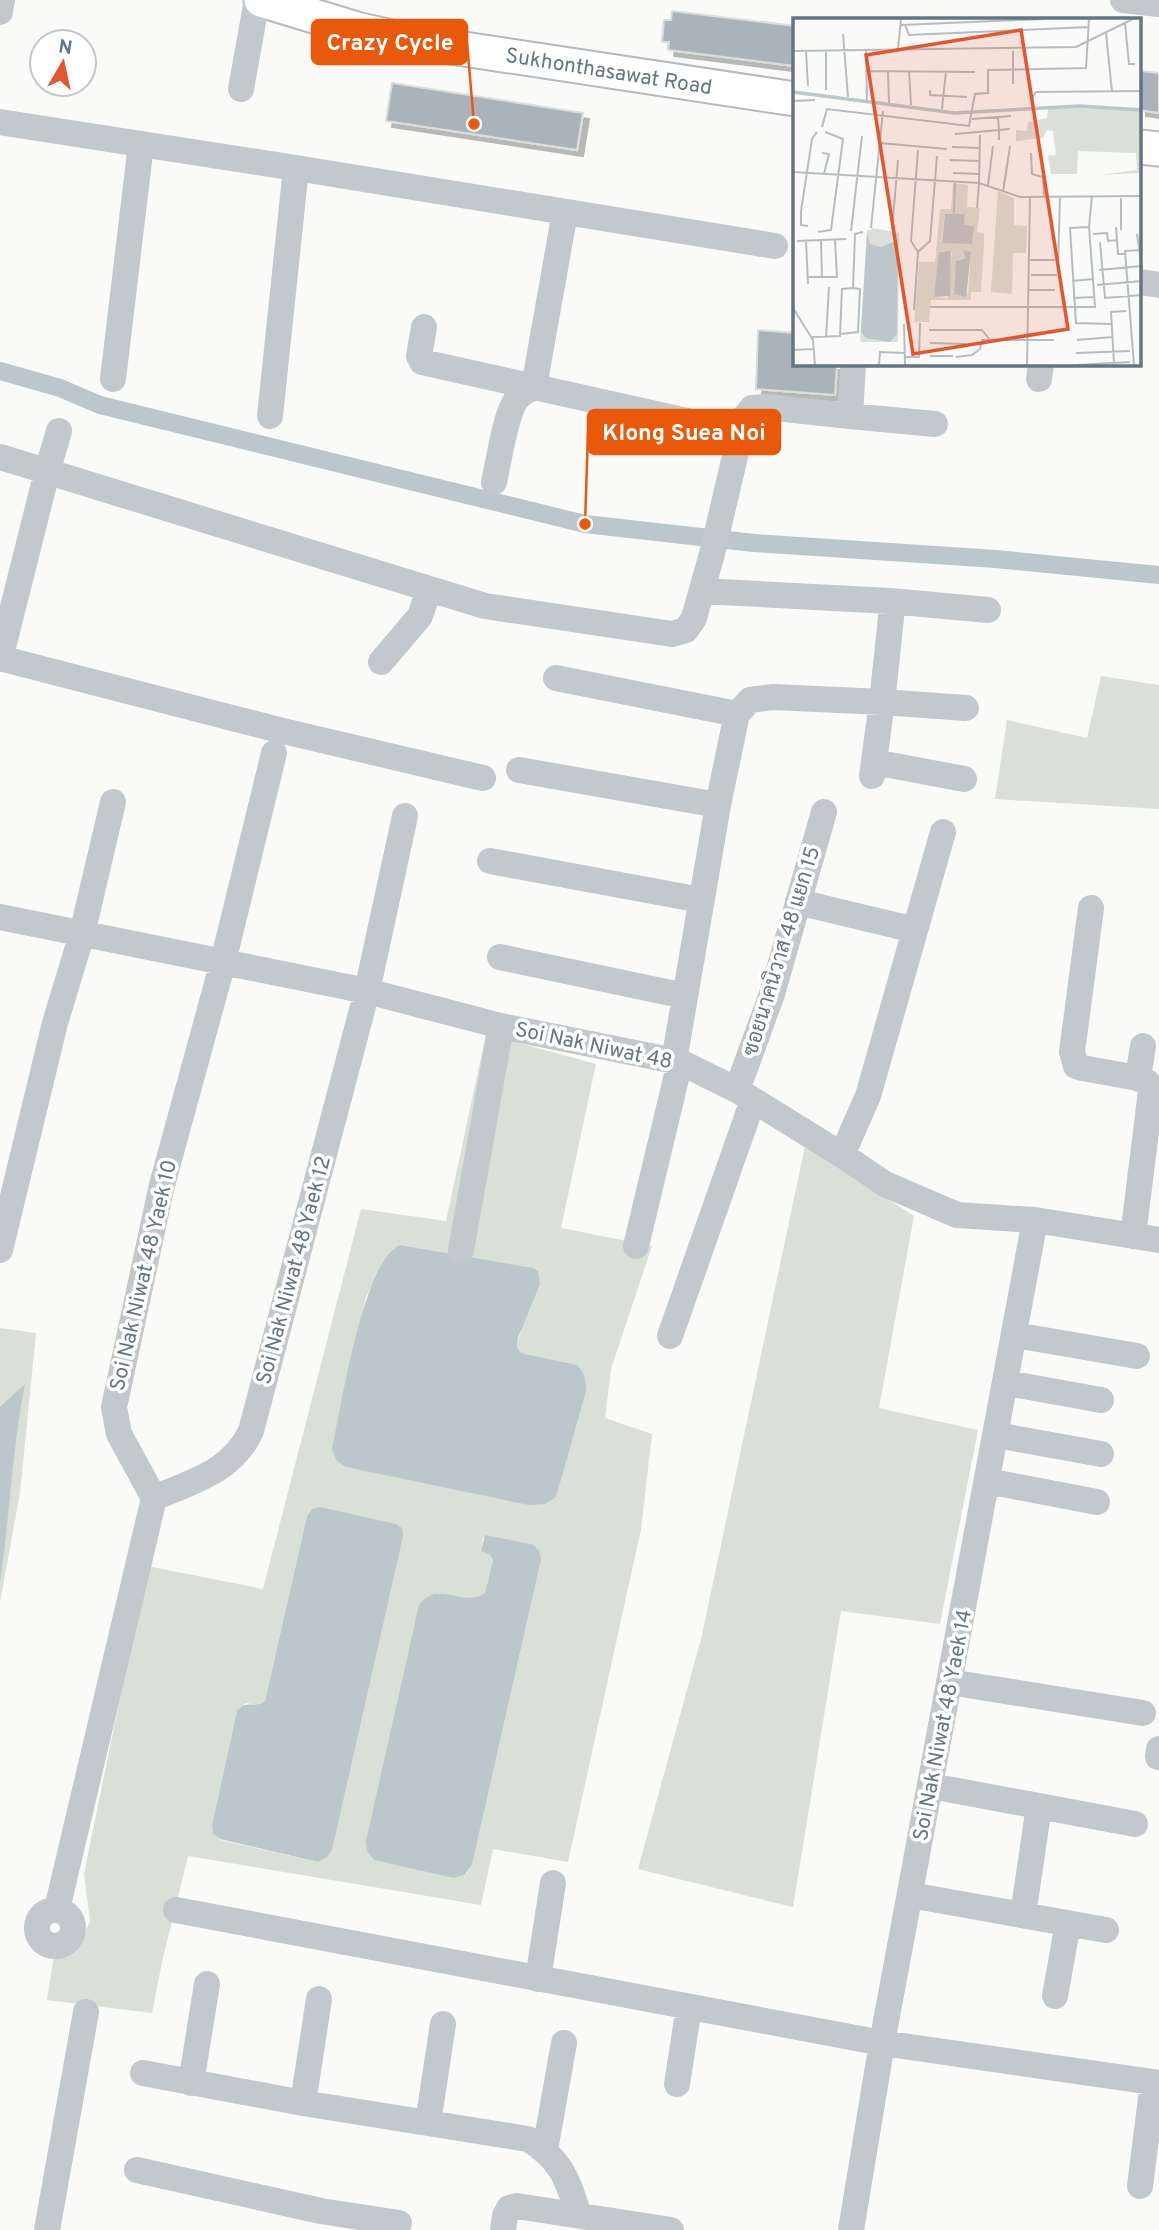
<svg xmlns="http://www.w3.org/2000/svg" width="1159" height="2230" font-family="Overpass,Sarabun,sans-serif">
	<style>
		.green { fill: #dadfd7; fill-rule: evenodd }
		.water { fill: #bbc7cb }
		.lines { fill: none; stroke-linecap: round; stroke-linejoin: round }
		.canal { stroke: #bbc7cb; stroke-width: 18 }
		.building { fill: #aab3b9; stroke: #dcdcda; stroke-width: 2; filter: url(#shadow) }
		.major-casing { stroke: #b5babe; stroke-width: 37 }
		.minor { stroke: #c3c8cc; stroke-width: 26 }
		.major { stroke: #fff; stroke-width: 33 }
		.labels { text-anchor: middle; stroke-width: 7; stroke-linejoin: round; paint-order: stroke }
		.street-label { font-size: 21px; fill: #657683; stroke: #fff }
		.inset-river { fill: none; stroke: #bbc7cb; stroke-width: 3.5 }
		.inset-road { fill: none; stroke: #b5bdc2; stroke-width: 2 }
		.view { fill: #e4572e; fill-opacity: 0.15; stroke: #e4572e; stroke-width: 3.5 }
		.inset-edge { fill: none; stroke: #657683; stroke-width: 3.5 }
		.leader { fill: none; stroke: #e8590c; stroke-width: 2.5 }
		.callout-dot { fill: #e8590c; stroke: #fff; stroke-width: 2.5 }
		.callout { fill: #e8590c; stroke: #e8590c; stroke-width: 2.5 }
		.callout-label { font-size: 23px; text-anchor: middle; font-weight: bold; fill: #fff }
	</style>
	<defs>
		<filter id="shadow"><feDropShadow dx="6" dy="6" stdDeviation="0" flood-color="#0004"/></filter>
	</defs>
	<rect width="100%" height="100%" fill="#fafaf8"/>
	<path class="green" d="M1101,676L1159,685V809L995,799L1007,720L1087,738Z
		M486,1034L596,1064L561,1228L652,1246L611,1369L605,1418L652,1434L641,1529L568,1862L493,1849L481,1905L188,1856L162,1962L152,2013L47,2000L55,1948L82,1939L90,1921L84,1874L147,1566L263,1589L361,1209L446,1221ZM400,1245L532,1268L538,1271L517,1345L521,1353L577,1365L332,1449L366,1297L391,1251ZM312,1509L326,1858L318,1862L220,1840L213,1834L212,1825L237,1711L246,1703L258,1705L265,1701L307,1516ZM483,1537L541,1560L472,1865L466,1874L438,1593C454,1596 470,1603 485,1593L493,1560L490,1555L481,1551Z
		M805,1146L914,1216L879,1408L978,1430L940,1624L841,1611L793,1907L638,1869L702,1635Z
		M0,1328L36,1333L20,1493L0,1602Z"/>
	<path class="water" d="M400,1245L533,1268L538,1271L540,1284L518,1338L517,1346L521,1353L577,1365C585,1373 586,1380 586,1391L556,1497L545,1504L529,1505L346,1467L336,1460L332,1449C341,1409 363,1260 400,1245Z
		M25,1384C12,1449 10,1515 0,1581V1407Z
		M320,1507L396,1524L402,1528L403,1536L332,1850L326,1858L318,1862L220,1839L213,1834L212,1825L237,1711C245,1699 256,1709 265,1701L307,1516L312,1509Z
		M485,1535L534,1545L539,1551L541,1560L472,1865L465,1874L454,1878L374,1860L367,1851L366,1841L419,1605C439,1578 461,1609 485,1593L493,1560L490,1555L481,1551Z"/>
	<g class="lines">
		<path class="canal" d="M0,371L60,388L100,405L585,524L754,543L996,559L1159,575"/>
	</g>
	<path class="building" d="M672,11L795,26V66L668,50L669,42H662L664,20H671Z
		M1140,71L1159,73V113L1140,110Z
		M392,83L583,113L577,150L386,121Z
		M758,330L795,333V364H837L835,395L756,389Z"/>
	<g class="lines">
		<defs>
			<path id="major" d="M261,0L360,30L411,41L795,99
				M1140,147L1159,149"/>
		</defs>
		<use href="#major" class="major-casing"/>
		<path class="minor" d="M1123,0L1159,4
			M0,12L2,0
			M241,89L257,0
			M0,122L296,168L775,246
			M1140,282L1159,285
			M424,327L419,356L422,362L687,421
			M113,379L141,144
			M1039,379L1041,364
			M534,387L565,212
			M270,416L296,168
			M850,416L935,424
			M0,457L485,606L672,634L686,630L694,618L713,550L744,418L752,408L767,407L850,416L853,364
			M494,482C499,461 505,416 516,400C521,393 527,390 534,387
			M702,591L890,601L988,610
			M0,658L279,730L483,778
			M0,659L47,472L59,431
			M381,662L420,616L429,589
			M556,678L737,714
			M874,762L964,779
			M519,770L718,805
			M872,776L882,702L966,708
			M490,861L701,900
			M798,902L915,930
			M1091,908L1072,1052L1076,1066L1082,1068L1138,1078L1147,1082L1151,1091L1133,1236
			M0,917L367,991L501,1026L680,1062L737,1090L842,1155L885,1184L957,1215L1035,1220L1159,1240
			M500,957L685,996
			M674,1061L718,805L737,714L750,700L773,697L882,702L891,618L890,601
			M1138,1078L1143,1046
			M737,1090L772,994L824,812
			M842,1155L868,1096L943,832
			M636,1246L680,1062
			M0,1250L55,1023L82,934L113,802
			M461,1250L501,1026
			M1015,1335L1137,1356
			M670,1336L753,1100
			M1007,1383L1101,1400
			M996,1435L1101,1454
			M987,1481L1097,1502
			M154,1498C193,1481 232,1472 251,1431L367,991L405,816
			M949,1682L1143,1713
			M1158,1757L1159,1749
			M947,1789L1135,1824
			M910,1895L1106,1930
			M57,1909L154,1498L119,1434L114,1407L162,1185L223,962L274,753
			M37 1928a18 18 0 1 1 36 0a18 18 0 1 1-36 0Z
			M176,1910L882,2043L1159,2083
			M1023,1915L1039,1806
			M538,1979L553,1883
			M1055,1996L1068,1923
			M143,2073L303,2103L528,2139C562,2160 567,2179 579,2215
			M191,2083L207,1984
			M677,2084L689,2007
			M303,2103L319,1999
			M428,2123L443,2024
			M545,2150L564,2043
			M137,2170L321,2211L399,2223
			M1140,2186L1153,2083
			M47,2230L86,2012
			M503,2230L505,2216L509,2208L517,2206L671,2230
			M851,2230L882,2043L1035,1220"/>
		<use href="#major" class="major"/>
	</g>
	<g class="labels">
		<g class="street-label">
			<text transform="translate(609 71) rotate(9)" y="7">Sukhonthasawat Road</text>
			<text transform="translate(781 951) rotate(-73)" y="7">ซอยนาคนิวาส 48 แยก 15</text>
			<text transform="translate(594 1045) rotate(12)" y="7">Soi Nak Niwat 48</text>
			<text transform="translate(293 1270) rotate(-75)" y="7">Soi Nak Niwat 48 Yaek 12</text>
			<text transform="translate(143 1275) rotate(-77)" y="7">Soi Nak Niwat 48 Yaek 10</text>
			<text transform="translate(942 1725) rotate(-79)" y="7">Soi Nak Niwat 48 Yaek 14</text>
		</g>
	</g>
	<g transform="translate(793 18)">
		<rect width="348" height="348" fill="#fafaf8"/>
		<path d="M286,89L348,93V155L307,157L344,152L343,135L285,133L284,156H258L255,138L263,137L260,113L254,112L250,120L223,123V112L234,113L235,104L254,100L255,91ZM160,165L175,167L174,189L187,190L184,214L191,215V228L188,274H178V282H138L136,304H121L126,244H142L147,191H158ZM152,196H172L171,206L179,208L148,224ZM170,232L178,235L175,278L165,241L172,240ZM147,233L159,234L155,280L141,279ZM205,173L221,180V207L234,208L233,235H220L219,276L198,274ZM80,210L106,215L105,324H67L74,213Z" fill="#dadfd7" fill-rule="evenodd"/>
		<path d="M152,196H172L171,206L181,209L179,226L149,225ZM74,216L77,226L88,229L105,222L104,316L97,324L73,320L68,314ZM170,232L178,234L173,279L161,276L163,243L172,240ZM158,233L157,278L141,279L146,234Z" fill="#bbc7cb"/>
		<path class="inset-river" d="M0,74L162,95L287,88L349,92"/>
		<path class="inset-road" d="M332,5L336,46H342M108,7L251,1M112,7L116,17L296,9M313,15L319,74M50,16L55,79M73,31L74,83M105,31L108,1M33,32V72M0,33L283,29L340,1M13,33L15,68M220,33V66M73,53L182,54M95,53L96,85M116,53L118,87M137,72V77L174,79M239,80L243,74L349,73M0,83L22,82M149,91L153,53M179,101L218,98M29,109L34,91L176,108L182,76L195,75V52L293,50L296,1M162,116L206,112L205,99M206,122V112L217,111M87,125L154,131M159,129L186,130M29,135L36,136L31,156M238,135L239,156L250,159L251,179M157,142L186,143M0,154L186,165L227,179L349,178M160,155L186,156M186,165L187,117M195,167L200,128M210,174L217,128M328,180V212M184,190L186,165M161,195L162,164M15,208L8,207V193L19,121L24,114M296,209L277,210L283,305L318,306M323,209L325,236H332M78,210L90,93M99,211L105,142M58,213L69,118M25,214L38,212L50,121L32,114M300,216L314,215L315,223L324,222M344,216L349,250M28,222L29,260M4,223L53,221M13,223L15,266M307,224L312,280M125,234L137,223L144,138M236,242H262M265,248L267,178M306,252L349,248M238,257H264M15,259H44L42,222M279,263L300,261M304,267L349,263M235,272H262M280,280L301,279M311,280L349,277M137,289H302L296,209L299,178M0,290L20,322L22,347M121,292L125,234L118,223L125,132M111,306L112,347M136,312H189L197,322M48,316L65,314L67,271L60,270M19,319L47,318L49,271L60,270L62,216L70,214M33,319L36,269M284,322L319,319M137,325L173,326M0,332L21,331M283,335L337,333M137,338H160M112,339H126L127,305M163,339L179,337L187,331L189,322H261M321,345L318,294L333,293M86,347L87,334L112,335M234,347L237,178M285,347L337,344M341,347L332,233L349,232"/>
		<path class="view" d="M228,12L275,311L120,336L73,37Z"/>
		<rect width="348" height="348" class="inset-edge"/>
	</g>
	<path class="leader" d="M474 124L467 42M585 524L588 432"/>
	<g class="callout-dot">
		<circle cx="474" cy="124" r="7"/>
		<circle cx="585" cy="524" r="7"/>
	</g>
	<g class="callout">
		<rect x="312" y="20" width="155" height="44" rx="7"/>
		<rect x="588" y="410" width="192" height="44" rx="7"/>
	</g>
	<g class="callout-label">
		<text x="390" y="50">Crazy Cycle</text>
		<text x="684" y="440">Klong Suea Noi</text>
	</g>
	<g transform="translate(63 63) rotate(9)"><circle r="33" fill="#ffffff" stroke="#c1c8cd" stroke-width="2"/>
	<path d="M0-5L12 26L0 18L-12 26Z" fill="#e4572e"/>
	<text y="-10" font-size="19" font-weight="bold" text-anchor="middle" fill="#657683">N</text>
	</g>
</svg>
